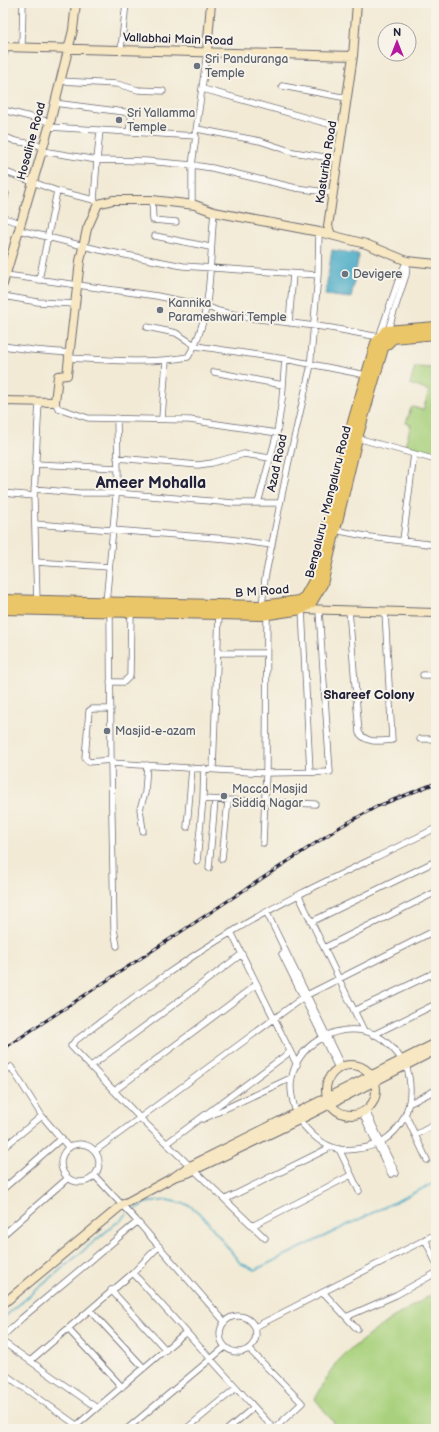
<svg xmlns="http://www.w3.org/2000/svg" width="439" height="1432" font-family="'Balsamiq Sans',sans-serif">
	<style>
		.green { fill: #a9d17d; stroke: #667a5c }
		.water { fill: #47aac6; stroke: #346680 }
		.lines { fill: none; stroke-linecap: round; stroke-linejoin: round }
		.stream { stroke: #47aac6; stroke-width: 1.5 }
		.street-casing { stroke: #6b6871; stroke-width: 7 }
		.secondary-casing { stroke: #6b6871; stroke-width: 10 }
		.highway-casing { stroke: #6b6871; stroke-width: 12 }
		.street { stroke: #fff; stroke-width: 5.5 }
		.secondary { stroke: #f7e8c3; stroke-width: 8 }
		.highway { stroke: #ebc669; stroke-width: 10 }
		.rail-casing { stroke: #22223b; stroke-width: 3 }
		.rail { stroke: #f7f3e8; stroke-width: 1.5; stroke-dasharray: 4.5; stroke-linecap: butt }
		.worship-dot { fill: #6b7280; stroke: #f7f3e8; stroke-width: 1.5 }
		.labels { text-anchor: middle; stroke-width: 4; stroke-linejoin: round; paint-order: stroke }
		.street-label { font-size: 12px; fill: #22223b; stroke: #f7f3e8 }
		.worship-label { font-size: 12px; fill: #5b616d; stroke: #f7f3e8; text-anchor: start }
		.neighbourhood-label { font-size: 13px; font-weight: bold; fill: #22223b; stroke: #f7f3e8 }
		.district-label { font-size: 16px; font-weight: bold; fill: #22223b; stroke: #f7f3e8 }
	</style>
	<rect width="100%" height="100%" fill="#f7f3e8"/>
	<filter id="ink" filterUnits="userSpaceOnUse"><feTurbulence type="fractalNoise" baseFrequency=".025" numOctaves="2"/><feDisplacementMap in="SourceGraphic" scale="8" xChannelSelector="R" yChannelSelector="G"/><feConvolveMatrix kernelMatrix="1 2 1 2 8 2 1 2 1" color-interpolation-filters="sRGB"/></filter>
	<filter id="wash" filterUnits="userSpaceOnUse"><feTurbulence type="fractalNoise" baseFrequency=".012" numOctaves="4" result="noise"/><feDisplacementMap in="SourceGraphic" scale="16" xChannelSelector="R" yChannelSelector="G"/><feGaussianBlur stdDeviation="0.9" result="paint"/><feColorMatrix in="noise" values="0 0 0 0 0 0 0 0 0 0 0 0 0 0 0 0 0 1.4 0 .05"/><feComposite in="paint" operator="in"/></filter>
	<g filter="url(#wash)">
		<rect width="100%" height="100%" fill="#f2ead5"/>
		<path class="green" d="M415,367L434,368L436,454L405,445L411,425L406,423L411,408L413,407L423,410L429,391L410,384Z
			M436,1292V1421L428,1429H339L315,1399L335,1364L347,1352L389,1320Z"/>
		<path class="water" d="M332,250L359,254L351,298L325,295Z"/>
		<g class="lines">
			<path class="stream" d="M131,1212L145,1203L167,1200L189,1205L203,1216L240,1263L255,1270L436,1182
				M3,1318L127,1214"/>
		</g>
	</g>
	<g filter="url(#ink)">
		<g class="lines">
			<defs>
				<path id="street" d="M22,46L23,3
					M121,49L126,3
					M3,58L7,46
					M60,81L117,84L138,90L163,91
					M282,86L347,98
					M203,89L343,128
					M54,103L132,113L129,132
					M3,110L50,122
					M49,127L196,136L192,165L212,168L296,188L333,193
					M197,129L260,141L293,152L337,159
					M100,130L97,160L146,161L192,165V204
					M196,131L207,52
					M3,136L15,141L44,146
					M42,151L97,160L94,200L98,204
					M3,171L57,191L94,200
					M152,200L153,220L176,222
					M3,206L6,194
					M3,218L21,223
					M19,230L100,250L183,266L318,275
					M155,236L210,247
					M6,275L157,296L206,306L218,311L251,318L331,328L379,337L401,273L407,261
					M39,280L57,191
					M3,296L38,302L75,304
					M289,323L293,274
					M147,327L176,333L196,346L285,359
					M388,330L406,275L407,265
					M3,346L32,350L70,353
					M69,358C109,360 149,364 188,357C214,317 209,258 214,212
					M214,372L283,385
					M55,402L58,408L88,418L190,420L277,433L282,400L285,359L366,375
					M162,418L166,361
					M357,438L436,460
					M117,458L198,465L212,463L244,454L270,458
					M35,464L118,468
					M34,489L79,493H116L233,503H280
					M3,493L34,496
					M258,503L277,433
					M35,524L228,539L272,545
					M335,530L370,537L436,545
					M403,540L414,454
					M36,562L109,567
					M37,601L34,496L39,401
					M106,603L118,475L117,418
					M262,606L265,578L288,465L310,369L318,275L319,232
					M302,609L310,772
					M349,610L359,733C368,744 380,741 392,740L385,611
					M110,612L111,763L266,773L330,772L319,610
					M218,653H266
					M423,675H436
					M110,682H124L130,676L131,613
					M111,709H92L89,711L85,758L89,762L111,760
					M420,739H436
					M111,763L114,929L117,946
					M213,769L219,614
					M203,799L315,804
					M187,827L192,768
					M143,831L140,809L145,793L147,765
					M263,843L266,773L267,614
					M222,859L228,801
					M197,861L203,799L204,768
					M209,868L215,800
					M299,896L364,1031
					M267,913L342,1067
					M311,922L436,861
					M231,932L297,1065
					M324,948L436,892
					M282,954L338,1068
					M431,974L436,983
					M354,1011L436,972
					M373,1035L436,1004
					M91,1066L242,954
					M3,1072L11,1067L42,1116L69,1148
					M114,1091L257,984
					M410,1103L436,1090
					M366,1111L396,1173
					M296,1113C293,1102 289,1089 292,1077C298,1045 333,1025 364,1031C380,1034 393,1047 402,1060
					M362,1113L391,1174
					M406,1116L427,1160
					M203,1119L291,1078
					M299,1120C308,1131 318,1142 332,1147C339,1151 348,1150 356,1149C400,1145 419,1105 406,1065
					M415,1135L436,1124
					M167,1143L290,1052
					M61 1163a19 19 0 1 1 38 0a19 19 0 1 1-38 0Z
					M3,1148L42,1116
					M339,1149L359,1191
					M95,1151L305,996L436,930
					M95,1176L136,1220L224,1321
					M3,1189L62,1138
					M226,1199L331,1147
					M252,1226L351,1175
					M3,1235L68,1178
					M265,1238L140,1118L71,1046L75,1041C127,1002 179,963 235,930C299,891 369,862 436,828
					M425,1239L436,1263
					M133,1273L274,1429
					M111,1290L166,1350
					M323,1292L357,1329
					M90,1310L144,1368
					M220 1334a18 18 0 1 1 36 0a18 18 0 1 1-36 0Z
					M346,1317L396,1295L436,1273
					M255,1327L436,1234
					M68,1329L122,1387
					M3,1336L22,1318L137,1222
					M3,1342L97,1408
					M249,1349L302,1403L275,1428
					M30,1361L133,1273L159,1246
					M3,1373L82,1429
					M77,1425L186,1332
					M127,1429L225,1347
					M186,1429L236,1388
					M228,1429L254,1407"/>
				<path id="secondary" d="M3,47L353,56
					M207,52L211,3
					M331,235L328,226L353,56L357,3
					M3,284L49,127L73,30L76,3
					M3,401L55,402L58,376L67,375L80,261L87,229L98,204L113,200H152L195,205L214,212L319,232L366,244L407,261L436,264
					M302,609L436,613
					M326 1090a25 25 0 1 1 50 0a25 25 0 1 1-50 0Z
					M177,1176L188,1173L299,1120L436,1050
					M3,1304L122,1205L174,1177L188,1167L436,1043"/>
				<path id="highway" d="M3,600L262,606L299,601L305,597L314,581L349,436L376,343L386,331L436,327
					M3,609L262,615L302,609L311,603L322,584L357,438L383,348L393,338L436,334"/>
			</defs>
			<use href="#street" class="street-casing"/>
			<use href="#secondary" class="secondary-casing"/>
			<use href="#highway" class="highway-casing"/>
			<use href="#street" class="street"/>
			<use href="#secondary" class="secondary"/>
			<use href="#highway" class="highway"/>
			<defs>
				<path id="rail" d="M3,1049L340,827L378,806L436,783"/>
			</defs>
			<use href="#rail" class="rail-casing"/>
			<use href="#rail" class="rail"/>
		</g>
	</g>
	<g class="worship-dot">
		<circle cx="197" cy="66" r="4"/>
		<circle cx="119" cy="120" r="4"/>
		<circle cx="345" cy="274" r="4"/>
		<circle cx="160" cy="310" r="4"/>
		<circle cx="107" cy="731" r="4"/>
		<circle cx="224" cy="796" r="4"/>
	</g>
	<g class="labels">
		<g class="street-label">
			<text transform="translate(178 39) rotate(2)" y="4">Vallabhai Main Road</text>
			<text transform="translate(31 141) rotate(-75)" y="4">Hosaline Road</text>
			<text transform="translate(326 162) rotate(-81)" y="4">Kasturiba Road</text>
			<text transform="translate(277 463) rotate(-78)" y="4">Azad Road</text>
			<text transform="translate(328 502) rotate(-76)" y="4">Bengaluru - Mangaluru Road</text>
			<text transform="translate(262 591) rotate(-4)" y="4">B M Road</text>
		</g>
		<g class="worship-label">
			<text x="205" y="63">Sri Panduranga<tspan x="205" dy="14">Temple</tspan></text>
			<text x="127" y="117">Sri Yallamma<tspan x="127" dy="14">Temple</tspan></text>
			<text x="353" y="278">Devigere</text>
			<text x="168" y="307">Kannika<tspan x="168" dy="14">Parameshwari Temple</tspan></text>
			<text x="115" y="735">Masjid-e-azam</text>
			<text x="232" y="793">Macca Masjid<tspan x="232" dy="14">Siddiq Nagar</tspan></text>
		</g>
		<g class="neighbourhood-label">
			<text x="369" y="699">Shareef Colony</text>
		</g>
		<g class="district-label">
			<text x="151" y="488">Ameer Mohalla</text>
		</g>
	</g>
	<rect width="439" height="1432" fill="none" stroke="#f7f3e8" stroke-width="16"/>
	<g transform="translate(397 42)"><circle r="19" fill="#f7f3e8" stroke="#a29fa3"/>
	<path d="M0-3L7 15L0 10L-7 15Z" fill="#b5179e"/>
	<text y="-6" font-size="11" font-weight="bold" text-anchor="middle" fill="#22223b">N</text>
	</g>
</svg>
